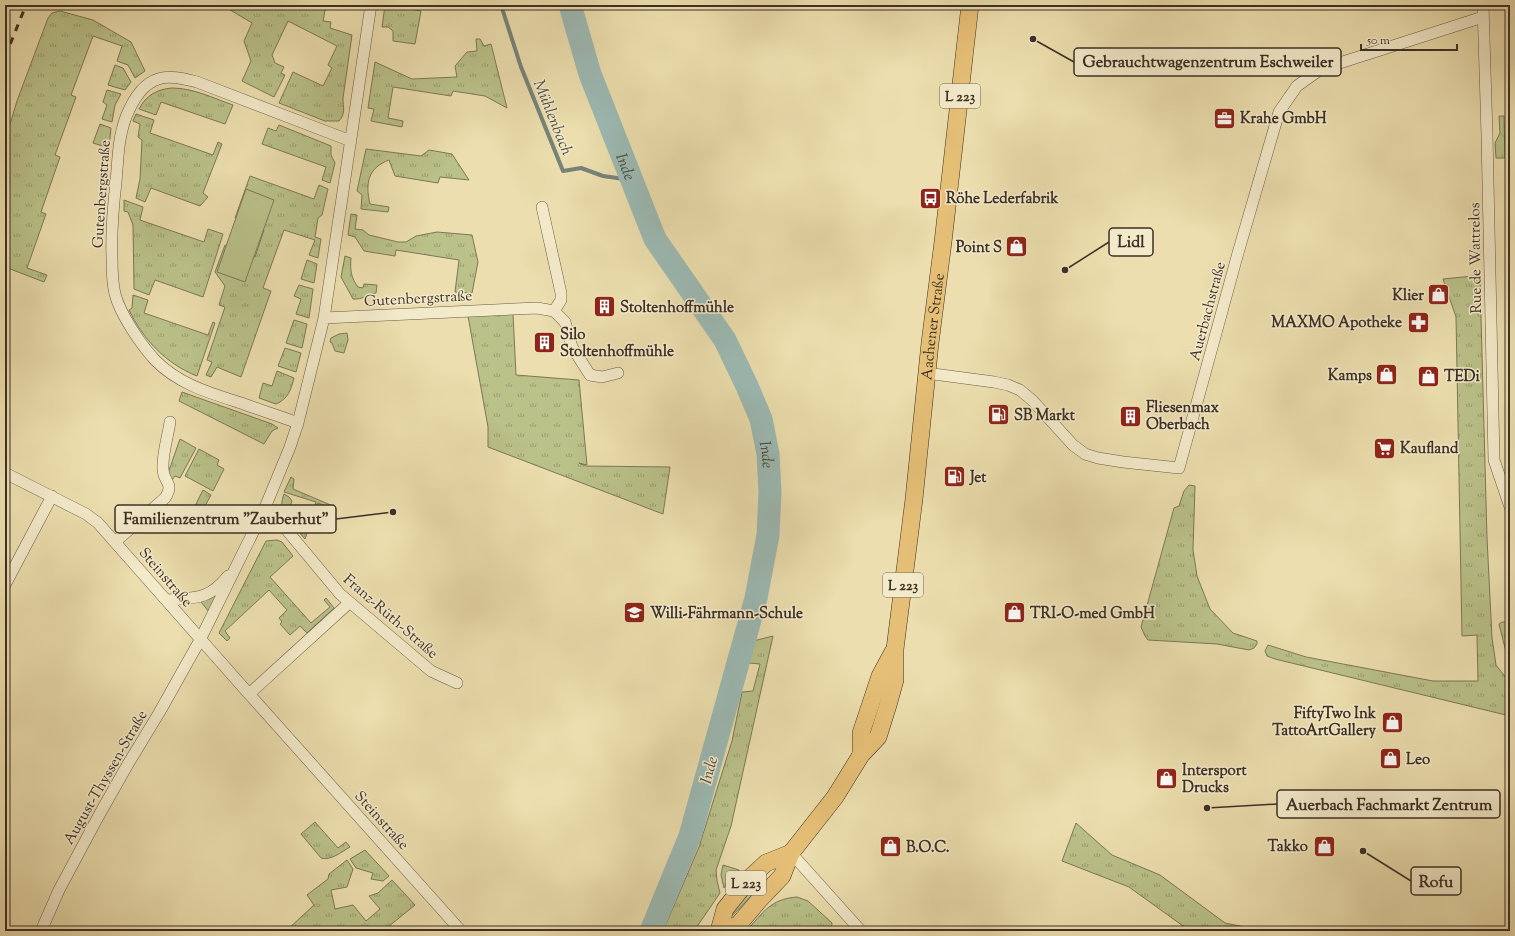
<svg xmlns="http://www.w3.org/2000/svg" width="1515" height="936" font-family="'Sorts Mill Goudy',serif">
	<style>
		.grass { fill: url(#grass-tufts); stroke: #7c7858 }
		.park { fill: #bac189; stroke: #7c7858 }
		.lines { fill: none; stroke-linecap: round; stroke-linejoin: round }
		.stream { stroke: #76837b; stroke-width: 4 }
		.river { stroke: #9cbab4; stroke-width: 23 }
		.street-casing { stroke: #695c48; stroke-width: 12 }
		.primary-casing { stroke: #3d3026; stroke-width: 18 }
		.street { stroke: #f3eaca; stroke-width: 11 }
		.primary { stroke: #e6bf77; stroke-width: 17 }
		.rail { stroke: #3d3026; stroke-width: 3; stroke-dasharray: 7 7; stroke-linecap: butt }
		.labels { text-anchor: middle; stroke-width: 3; stroke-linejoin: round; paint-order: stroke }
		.shield { fill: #f3eaca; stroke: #746857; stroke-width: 1 }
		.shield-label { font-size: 14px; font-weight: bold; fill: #3d3026 }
		.poi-label { font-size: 15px; font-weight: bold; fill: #3d3026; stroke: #f3eaca; text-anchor: start }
		.street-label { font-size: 15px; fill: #3d3026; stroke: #f3eaca }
		.water-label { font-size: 16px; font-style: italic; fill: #504c42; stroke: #f3eaca }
		.leader { fill: none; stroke: #3d3026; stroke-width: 1.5 }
		.callout-dot { fill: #3d3026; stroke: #f3eaca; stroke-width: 1.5 }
		.callout { fill: #f3eaca; stroke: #3d3026; stroke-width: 1.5 }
		.callout-label { font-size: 16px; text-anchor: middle; font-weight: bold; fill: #3d3026 }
	</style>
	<defs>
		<pattern id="grass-tufts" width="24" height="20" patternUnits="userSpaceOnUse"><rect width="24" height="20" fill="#bac189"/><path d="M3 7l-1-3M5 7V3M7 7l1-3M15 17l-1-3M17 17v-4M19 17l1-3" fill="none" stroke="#989d70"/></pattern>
	</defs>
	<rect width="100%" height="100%" fill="#ecdeae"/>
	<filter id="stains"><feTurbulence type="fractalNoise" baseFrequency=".005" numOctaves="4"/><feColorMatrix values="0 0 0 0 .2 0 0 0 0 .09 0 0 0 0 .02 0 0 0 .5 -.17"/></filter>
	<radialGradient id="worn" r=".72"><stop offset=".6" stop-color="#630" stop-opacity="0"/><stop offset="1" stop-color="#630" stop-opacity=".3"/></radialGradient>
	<path class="grass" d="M222,5H326L323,21L331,22L330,28L352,35L343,98C343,108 346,113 339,121H325L279,103L293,72L323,86L332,68L328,65L337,46L288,21L272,55L275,63L284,67L281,73L285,75L274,97L242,81L251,61L244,41L252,23Z
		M385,5H416L415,10L421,11L415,44L393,41V31L388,27H382Z
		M60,11L93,20L131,42L145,71L135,78L128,65L117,61L122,46L93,36L71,95L76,97L55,155L60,157L41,212L46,214L27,268L47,275L44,282L5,267V132L11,121L17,101L48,18L52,13Z
		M476,39H480L484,46L491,44L507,108L485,96L453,91L451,96L393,87L388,118L403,121L402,127L371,121L374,109L368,108L375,62L412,79L457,77L455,66L467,52L477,51Z
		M115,65L123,68L131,82L125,90L108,85Z
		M172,88C193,88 213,98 233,105L225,124L161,102L156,115L139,109C146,95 158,89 172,88Z
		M107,90L121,94L115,105L112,122L102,119L107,105L103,102Z
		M136,114L154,120L150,133L213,155L218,142L222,144L203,193L208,197L200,206L151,188L145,202L136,198L140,179L142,140L138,137L140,124L133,121Z
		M1499,116H1504L1505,158H1496L1495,143L1500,133Z
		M100,124L111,128L109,148L93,143Z
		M279,125L331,146V155L335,163L330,183L322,180L326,167L262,144L268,128L276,131Z
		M366,149L421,156L429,150L452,154L469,180L440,177L438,183L395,176L389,160C368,168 365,183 370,204L389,207L388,212L361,209L362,195L357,191Z
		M250,176L314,199L319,185L328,189L322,215L318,218L315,237L321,239L318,258L309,255L315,240L284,230L263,288L271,291L241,377L217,367L211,377L206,375L212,362L207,360L225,307L219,305L225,286L215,272L225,245L255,257L264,230L235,218Z
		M124,200L143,207L140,220L204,242L208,229L223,234L203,297L155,280L149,295L134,289L133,225L128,212L124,211Z
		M351,214L357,215L355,229L363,230L369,235L398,242H406L416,236L437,232L472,235L478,262L472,293L455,292L459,260L396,250L395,256L364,251L355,237L348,235Z
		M345,256L351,258C350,270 351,278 358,287L363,288L364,284L377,285L376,293C367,294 363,300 353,299L341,277Z
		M307,260L317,264L314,283L301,279Z
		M1473,276L1480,280L1487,538L1492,638L1496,665L1507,679L1510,716L1275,659L1267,656L1265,651L1268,645L1306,657L1433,681H1478L1477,635L1462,636L1456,317L1443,279Z
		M299,285L313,289L309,318L296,314L301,299L294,296Z
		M133,295L148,300L144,313L208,335L213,322L215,323L197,376C166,364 143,339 129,310L132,308Z
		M513,314L516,375L579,380L587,465L579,463L586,466L670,467L663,514L488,447V427L468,316Z
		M294,320L307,324L302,348L286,343Z
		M347,333L348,340L344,353L335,351L332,343L330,342L331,338L339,334Z
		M285,348L301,353L296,372L278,366Z
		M277,371L294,378C291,390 288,399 276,404L259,398L263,383L272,386Z
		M182,392L272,424L278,428L272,431L264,444L179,401Z
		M180,439L196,448L180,478L175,476L172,480L167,476Z
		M199,449L219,460L217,465L224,469L213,491L185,476Z
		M291,477L294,479L293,489L333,506L332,509L318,503L305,539L297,530L301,519L309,521L316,502L284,492Z
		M1189,485L1195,486L1193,550L1197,576L1210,609L1233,633L1257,641V644L1254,648L1249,650L1217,644L1148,640L1145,636L1141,627L1174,508L1179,506L1184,491Z
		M203,490L211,495L199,517L194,515L198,508L195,506Z
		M284,494L289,497L292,501L286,516L298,521L295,528C285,516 278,510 284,494Z
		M277,540L282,542L293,556L270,577L311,623L330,607L324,600L326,598L334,608L307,633L300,626L290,635L280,624L282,622L279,618L287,610L269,590L225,631L230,638L227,641L219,633L266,541Z
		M217,593L210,613L201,602Z
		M1508,600H1510V660L1505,648L1499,624L1502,622H1509Z
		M773,636L731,826L716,870L717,881L720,893L694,931H663L699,847L732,741L742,692L753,691L760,664L749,663L753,641Z
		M315,822L338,848L346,842L350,847C341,852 331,861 321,858L301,834Z
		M1076,823L1112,855L1160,875L1225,923L1265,931H1190L1129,887L1062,861Z
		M365,850L389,876L383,881L371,879L373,873L356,868L350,859Z
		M347,860L353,869L347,887L331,890L335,909L353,905L366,921L380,909L369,896L378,893L392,880L415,905L383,931H286L314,905L307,895L328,879L329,874Z
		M723,865L739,870L724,888L721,875Z
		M754,885L758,889L728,920L726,918Z
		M797,897L808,901L832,923L831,931H746C763,913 770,899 797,897Z"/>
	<path class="park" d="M246,189L274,200L245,282L217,272Z"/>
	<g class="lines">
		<path class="stream" d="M501,5L521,67L563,171L581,168L603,176L631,180"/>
		<path class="river" id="s1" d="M570,5L590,74L655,239L725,340L747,386L761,419L768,454L770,492L768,535L756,598L690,836L651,931"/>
		<defs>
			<path id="street" d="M1483,5L1487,135L1494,460L1510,507
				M542,207L561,293V300L554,311
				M324,318L537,308L554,311L565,322L572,347L590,375L602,377L618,373
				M926,373L994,382L1008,385L1020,390L1032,400L1073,445L1085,454L1098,458L1123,462L1179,468L1238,253L1279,112L1297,86L1321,69L1483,17
				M298,423C279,416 260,410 241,403C210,393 178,384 155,360C141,345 120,314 115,294C112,282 112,269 112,258C111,232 113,208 116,182C118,160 118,138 126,117C132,102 142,84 158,79C171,75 185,79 197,82L351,141
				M5,473L86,514L98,523L249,694L461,931
				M264,510L280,522L340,594L431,671L457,683
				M115,542L165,498C175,483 163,482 163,469C162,455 168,436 170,422
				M5,585L52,496
				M167,600C195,598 209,600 228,576
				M249,694L349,603
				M791,853L861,931
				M41,931L59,890L98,817L128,764L159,713L200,640L264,510L290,447L298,423L324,318L371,5"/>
			<g id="primary">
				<path d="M861,755V733L880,676L893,652"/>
				<path id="s2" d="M719,931L738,925L760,899L782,876L791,853L835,797L861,755L878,737L888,705L895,680V649L914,499L930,343L943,242L970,5"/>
				<path d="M719,931L725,909L750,878L766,863L791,853"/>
			</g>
		</defs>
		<use href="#street" class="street-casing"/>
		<use href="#primary" class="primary-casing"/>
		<use href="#street" class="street"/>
		<use href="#primary" class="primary"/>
		<path class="rail" d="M5,57L26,5"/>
	</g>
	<defs>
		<symbol id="office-square" viewBox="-11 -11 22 22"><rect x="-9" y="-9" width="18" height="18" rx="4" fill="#8f2418" stroke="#f3eaca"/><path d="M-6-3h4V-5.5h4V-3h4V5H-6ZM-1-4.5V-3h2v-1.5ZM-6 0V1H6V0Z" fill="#fff"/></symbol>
		<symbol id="bus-square" viewBox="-11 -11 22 22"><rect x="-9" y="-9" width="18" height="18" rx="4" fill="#8f2418" stroke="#f3eaca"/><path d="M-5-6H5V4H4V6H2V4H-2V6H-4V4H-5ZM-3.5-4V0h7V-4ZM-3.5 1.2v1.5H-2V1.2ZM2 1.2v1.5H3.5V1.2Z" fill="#fff"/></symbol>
		<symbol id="shop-square" viewBox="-11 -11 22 22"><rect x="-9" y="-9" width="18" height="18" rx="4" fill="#8f2418" stroke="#f3eaca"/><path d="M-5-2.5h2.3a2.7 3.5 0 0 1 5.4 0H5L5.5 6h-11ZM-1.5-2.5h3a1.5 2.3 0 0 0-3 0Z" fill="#fff"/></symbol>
		<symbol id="building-square" viewBox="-11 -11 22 22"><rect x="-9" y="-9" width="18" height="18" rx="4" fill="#8f2418" stroke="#f3eaca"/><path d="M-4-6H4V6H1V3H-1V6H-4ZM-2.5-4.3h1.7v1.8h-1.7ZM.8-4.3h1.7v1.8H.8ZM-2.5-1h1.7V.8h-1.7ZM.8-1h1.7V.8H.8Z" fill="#fff"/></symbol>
		<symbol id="pharmacy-square" viewBox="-11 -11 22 22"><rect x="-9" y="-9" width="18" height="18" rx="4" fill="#8f2418" stroke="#f3eaca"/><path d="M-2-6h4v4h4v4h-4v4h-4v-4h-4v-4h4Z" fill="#fff"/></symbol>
		<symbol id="fuel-square" viewBox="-11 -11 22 22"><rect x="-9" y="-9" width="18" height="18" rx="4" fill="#8f2418" stroke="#f3eaca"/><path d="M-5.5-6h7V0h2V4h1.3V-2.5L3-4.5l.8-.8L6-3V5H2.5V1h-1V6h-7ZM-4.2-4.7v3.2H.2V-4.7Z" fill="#fff"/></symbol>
		<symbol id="supermarket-square" viewBox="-11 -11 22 22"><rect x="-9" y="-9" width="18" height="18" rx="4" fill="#8f2418" stroke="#f3eaca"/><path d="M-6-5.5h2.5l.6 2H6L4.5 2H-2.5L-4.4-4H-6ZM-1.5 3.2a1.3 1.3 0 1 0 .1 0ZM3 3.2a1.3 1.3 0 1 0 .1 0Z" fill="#fff"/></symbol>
		<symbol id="school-square" viewBox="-11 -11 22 22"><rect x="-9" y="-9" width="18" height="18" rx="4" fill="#8f2418" stroke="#f3eaca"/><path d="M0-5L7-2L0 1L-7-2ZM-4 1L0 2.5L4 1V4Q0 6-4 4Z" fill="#fff"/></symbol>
	</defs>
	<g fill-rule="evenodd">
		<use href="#office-square" x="1212" y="106" width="25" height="25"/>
		<use href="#bus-square" x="918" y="186" width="25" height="25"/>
		<use href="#shop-square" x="1004" y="234" width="25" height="25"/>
		<use href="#shop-square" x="1426" y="282" width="25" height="25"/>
		<use href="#building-square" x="592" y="294" width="25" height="25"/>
		<use href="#pharmacy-square" x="1406" y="310" width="25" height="25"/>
		<use href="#building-square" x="532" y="330" width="25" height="25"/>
		<use href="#shop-square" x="1374" y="362" width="25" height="25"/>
		<use href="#shop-square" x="1416" y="364" width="25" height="25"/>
		<use href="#fuel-square" x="986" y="402" width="25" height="25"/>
		<use href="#building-square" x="1118" y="404" width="25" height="25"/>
		<use href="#supermarket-square" x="1372" y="436" width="25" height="25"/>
		<use href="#fuel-square" x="942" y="464" width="25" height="25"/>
		<use href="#school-square" x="622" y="600" width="25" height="25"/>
		<use href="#shop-square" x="1002" y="600" width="25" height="25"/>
		<use href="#shop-square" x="1380" y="710" width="25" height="25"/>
		<use href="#shop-square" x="1378" y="746" width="25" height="25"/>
		<use href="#shop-square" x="1154" y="766" width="25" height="25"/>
		<use href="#shop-square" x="1312" y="834" width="25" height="25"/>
		<use href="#shop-square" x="878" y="834" width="25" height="25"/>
	</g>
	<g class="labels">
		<g class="shield">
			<rect x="940" y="84" width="40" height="24" rx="3"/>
			<rect x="883" y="573" width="40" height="24" rx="3"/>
			<rect x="726" y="871" width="40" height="24" rx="3"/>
		</g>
		<g class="shield-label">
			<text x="960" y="101">L 223</text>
			<text x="903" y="590">L 223</text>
			<text x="746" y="888">L 223</text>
		</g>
		<g class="poi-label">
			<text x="1240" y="123">Krahe GmbH</text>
			<text x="946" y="203">Röhe Lederfabrik</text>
			<text x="1002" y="252" text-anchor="end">Point S</text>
			<text x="1424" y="300" text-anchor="end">Klier</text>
			<text x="620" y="312">Stoltenhoffmühle</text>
			<text x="1402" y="327" text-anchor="end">MAXMO Apotheke</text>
			<text x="560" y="339">Silo<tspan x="560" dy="17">Stoltenhoffmühle</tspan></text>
			<text x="1372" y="380" text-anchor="end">Kamps</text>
			<text x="1444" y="381">TEDi</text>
			<text x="1146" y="412">Fliesenmax<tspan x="1146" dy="17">Oberbach</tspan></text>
			<text x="1014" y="420">SB Markt</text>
			<text x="1400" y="453">Kaufland</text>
			<text x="970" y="482">Jet</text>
			<text x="650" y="618">Willi-Fährmann-Schule</text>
			<text x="1030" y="618">TRI-O-med GmbH</text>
			<text x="1376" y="718" text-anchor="end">FiftyTwo Ink<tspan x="1376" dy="17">TattoArtGallery</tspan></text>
			<text x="1406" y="764">Leo</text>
			<text x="1182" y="775">Intersport<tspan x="1182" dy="17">Drucks</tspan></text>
			<text x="1308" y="851" text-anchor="end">Takko</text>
			<text x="906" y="852">B.O.C.</text>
		</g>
		<g class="street-label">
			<text transform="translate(101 194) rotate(-86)" y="5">Gutenbergstraße</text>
			<text transform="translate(1475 258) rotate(-91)" y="5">Rue de Wattrelos</text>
			<text transform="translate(418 298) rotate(-3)" y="5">Gutenbergstraße</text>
			<text transform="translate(1207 311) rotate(-75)" y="5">Auerbachstraße</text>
			<text dy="5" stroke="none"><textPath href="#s2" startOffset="671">Aachener Straße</textPath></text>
			<text transform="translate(166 577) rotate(49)" y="5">Steinstraße</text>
			<text transform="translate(391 616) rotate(41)" y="5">Franz-Rüth-Straße</text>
			<text transform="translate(105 777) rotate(-60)" y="5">August-Thyssen-Straße</text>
			<text transform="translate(382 820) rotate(48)" y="5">Steinstraße</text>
		</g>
		<g class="water-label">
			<text transform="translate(554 117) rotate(68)" y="6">Mühlenbach</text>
			<text dy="6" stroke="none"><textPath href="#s1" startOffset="171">Inde</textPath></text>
			<text dy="6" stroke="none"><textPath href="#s1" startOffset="495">Inde</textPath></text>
			<text transform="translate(708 770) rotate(-75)" y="6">Inde</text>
		</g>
	</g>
	<path class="leader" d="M1033 39L1074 62M1065 270L1109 242M393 512L336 519M1207 808L1277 804M1363 851L1411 881"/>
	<g class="callout-dot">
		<circle cx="1033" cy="39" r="4"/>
		<circle cx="1065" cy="270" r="4"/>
		<circle cx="393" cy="512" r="4"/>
		<circle cx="1207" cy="808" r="4"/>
		<circle cx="1363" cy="851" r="4"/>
	</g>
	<g class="callout">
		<rect x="1074" y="48" width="267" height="28" rx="4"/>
		<rect x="1109" y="228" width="44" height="28" rx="4"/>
		<rect x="115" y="505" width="221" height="28" rx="4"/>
		<rect x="1277" y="790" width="223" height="28" rx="4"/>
		<rect x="1411" y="867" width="50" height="28" rx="4"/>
	</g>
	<g class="callout-label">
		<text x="1208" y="67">Gebrauchtwagenzentrum Eschweiler</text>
		<text x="1131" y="247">Lidl</text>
		<text x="226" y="524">Familienzentrum "Zauberhut"</text>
		<text x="1389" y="810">Auerbach Fachmarkt Zentrum</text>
		<text x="1436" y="887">Rofu</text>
	</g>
	<rect width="1515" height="936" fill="none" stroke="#ecdeae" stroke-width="20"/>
	<rect x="6" y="6" width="1503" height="924" fill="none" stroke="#3d3026" stroke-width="2"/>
	<rect x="10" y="10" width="1495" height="916" fill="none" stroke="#3d3026"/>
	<path d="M1361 44v6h96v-6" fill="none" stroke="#3d3026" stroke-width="2"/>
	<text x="1367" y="44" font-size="12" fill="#3d3026" stroke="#f3eaca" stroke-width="3" paint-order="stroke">50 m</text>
	<rect width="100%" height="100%" filter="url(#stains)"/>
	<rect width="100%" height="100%" fill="url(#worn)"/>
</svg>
